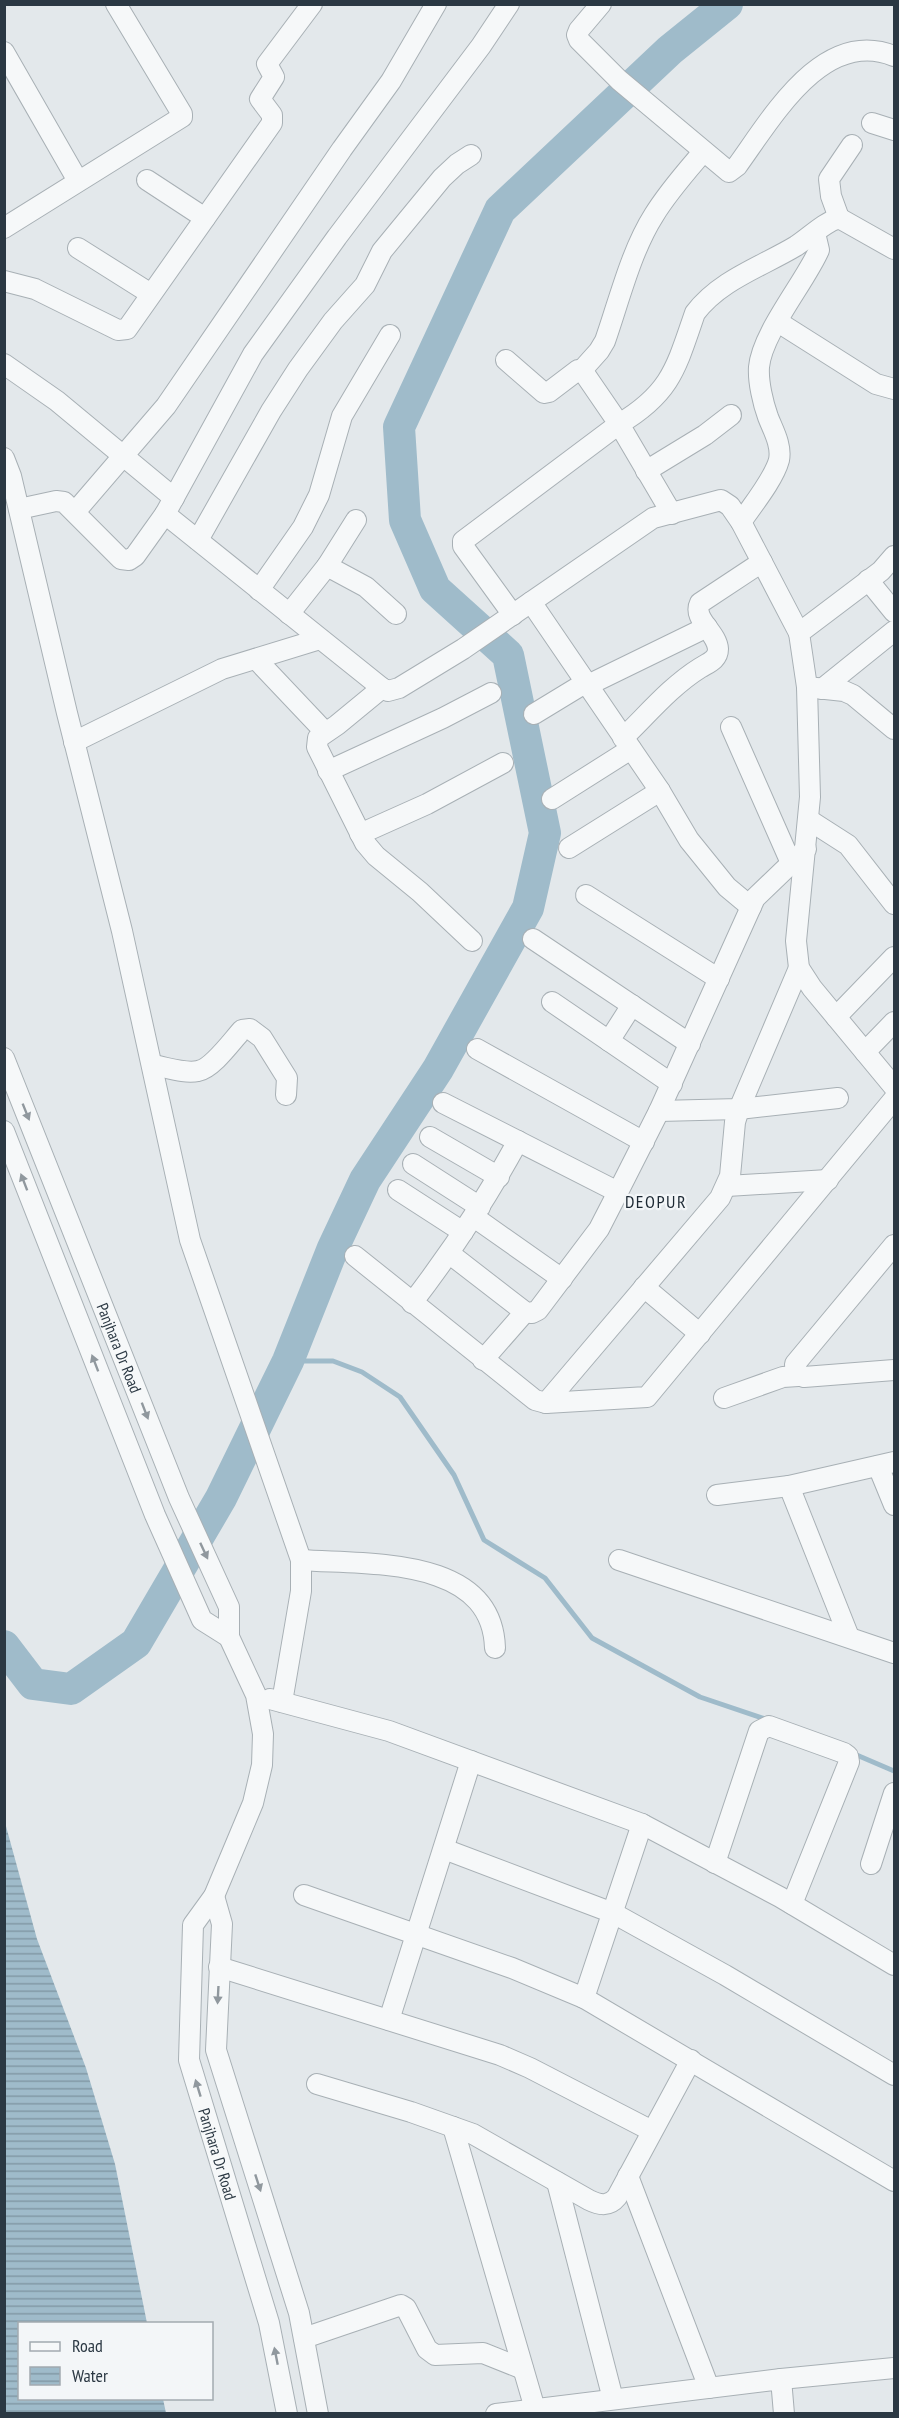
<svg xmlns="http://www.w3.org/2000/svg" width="899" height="2418" font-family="'PT Sans Narrow',sans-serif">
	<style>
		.water { fill: url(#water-rules) }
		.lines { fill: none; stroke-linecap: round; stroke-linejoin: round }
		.stream { stroke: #9fbbca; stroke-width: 5 }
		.river { stroke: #9fbbca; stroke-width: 32 }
		.minor-casing { stroke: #a8b0b5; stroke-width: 22 }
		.minor { stroke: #f6f8f9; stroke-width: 20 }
		.oneway { fill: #90989e }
		.labels { text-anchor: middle; stroke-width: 4.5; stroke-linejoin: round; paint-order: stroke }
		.street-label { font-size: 16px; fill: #2b3843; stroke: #f3f6f8 }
		.neighbourhood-label { font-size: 18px; letter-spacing: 1.5px; fill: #1d2934; stroke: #f3f6f8 }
	</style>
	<defs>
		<pattern id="water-rules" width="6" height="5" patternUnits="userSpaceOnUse" patternTransform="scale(1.5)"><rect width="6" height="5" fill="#9fbbca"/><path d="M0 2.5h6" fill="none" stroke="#8299a6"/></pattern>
	</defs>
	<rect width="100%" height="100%" fill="#e3e8eb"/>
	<path class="water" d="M4,1819L37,1939L86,2068L115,2164L147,2323L20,2324V2398L163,2399L166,2413H5Z"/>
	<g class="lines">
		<path class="stream" d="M288,1361H333L362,1372L400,1397L454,1475L484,1540L545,1578L592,1638L700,1697L768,1720
			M852,1753L894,1771"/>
		<path class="river" d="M4,1646L33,1684L71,1689L136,1643L221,1498L288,1361L333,1248L365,1180L438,1069L528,908L545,833L508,655L435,589L405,520L399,427L500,210L670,50L727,4"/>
		<defs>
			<g id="minor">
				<path d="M509,4L481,46L337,237L253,354L165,514L382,688L388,691L399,688L463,649L653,518L721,500L730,506L741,522L799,633"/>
				<path d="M601,4L579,30L577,35L579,40L619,80L729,172L737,166C772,118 823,27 894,56"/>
				<path d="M4,52L78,181"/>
				<path d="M872,123L894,130"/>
				<path d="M147,180L205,218"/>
				<path d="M839,218L831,196L829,179L852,145"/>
				<path d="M4,228L182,117V114L116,4"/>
				<path d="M78,248L151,294"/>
				<path d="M4,281L35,289L118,330L127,329L272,123V115L260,99L274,77L267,64L312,4"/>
				<path d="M778,322L876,384L894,389"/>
				<path d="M506,360L544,393L549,392L578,370H582L619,424L463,541V546L513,615"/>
				<path d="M4,364L57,401L174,498"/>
				<path d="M582,370L599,351L605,341C619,301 631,251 654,215C668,192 686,172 703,152"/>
				<path d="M4,458L11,476L67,713L122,931L190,1240L301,1560V1591L282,1702"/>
				<path d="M646,471L705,435L731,415"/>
				<path d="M19,509L56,501L64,502L121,559L129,560L135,556L165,514"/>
				<path d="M75,512L166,406L342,149L391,81L436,4"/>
				<path d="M672,514L619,424C671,393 676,368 695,313C720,280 761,267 796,246C810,237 823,223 839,218L894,249"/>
				<path d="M741,522C752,506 774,479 779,460C782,445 773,430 768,417C763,403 758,382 759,367C762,333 805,282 819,250L815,233"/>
				<path d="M198,540L271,411L298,369L333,321L365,285L382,251L442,178L457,164L471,155"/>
				<path d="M894,556L881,571L799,633L807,687L810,797L796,941L799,968L812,988L894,1087"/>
				<path d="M327,566L366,587L396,614"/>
				<path d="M868,580L894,612"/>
				<path d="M259,590L303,527L319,495L342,416L390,335"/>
				<path d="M531,602L660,791L689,840L727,887L751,907"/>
				<path d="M289,614L327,566L356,520"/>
				<path d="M256,659L325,732"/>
				<path d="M586,686L707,627"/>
				<path d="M807,687L844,691L853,695L894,729"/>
				<path d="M382,688L337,725L318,738L317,747L365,843L376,856L420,892L472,941"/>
				<path d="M822,689L894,631"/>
				<path d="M534,714L585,683"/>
				<path d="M731,727L791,863"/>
				<path d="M623,738C647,715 671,686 700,668C708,663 718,660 718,649C717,632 692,619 700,603L762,562"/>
				<path d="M74,742L222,669L320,639"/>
				<path d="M328,771L443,718L491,693"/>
				<path d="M552,799L631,749"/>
				<path d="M809,820L848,845L894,904"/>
				<path d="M360,834L427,804L503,763"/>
				<path d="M569,848L660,791"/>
				<path d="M586,895L719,979"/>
				<path d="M533,939L690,1044"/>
				<path d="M552,1002L672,1084"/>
				<path d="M836,1017L894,957"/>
				<path d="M609,1041L632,1005"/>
				<path d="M477,1049L644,1142"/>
				<path d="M865,1052L894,1022"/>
				<path id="s1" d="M4,1058L179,1498L229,1607V1637L256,1695L263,1734L262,1765L253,1803L214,1896L193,1925L189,2060L269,2323L287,2414"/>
				<path d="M152,1065C166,1067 184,1074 198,1071C212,1069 232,1041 242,1030L250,1029L262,1038L287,1078L286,1095"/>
				<path d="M443,1103L618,1192"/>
				<path d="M659,1111L739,1109L838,1098"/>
				<path d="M4,1131L155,1515L202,1620L229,1637"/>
				<path d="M430,1137L499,1177"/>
				<path d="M413,1164L480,1207"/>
				<path d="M727,1186L828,1180"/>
				<path d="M398,1190L463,1232"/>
				<path d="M474,1217L562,1279"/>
				<path d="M894,1245L795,1364C795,1371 796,1375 804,1377L894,1370"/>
				<path d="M450,1254L525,1312L532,1313L538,1310L599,1229L618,1192L659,1111L755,898L806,849"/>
				<path d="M355,1256L535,1400L546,1403L647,1397L894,1099"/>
				<path d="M644,1287L700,1334"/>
				<path d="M412,1303C452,1251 487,1198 518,1141"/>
				<path d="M483,1360L525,1312"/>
				<path d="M724,1398L783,1377L798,1376"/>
				<path d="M546,1403L720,1198L730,1176L735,1122L739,1109L799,968"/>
				<path d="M878,1466L894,1505"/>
				<path d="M789,1486L849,1637"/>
				<path d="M717,1495L789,1486L894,1462"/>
				<path d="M301,1560C366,1565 492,1555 495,1648"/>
				<path d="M619,1560L894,1653"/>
				<path d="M270,1699L389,1731L642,1824L780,1897L894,1965"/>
				<path d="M444,1849L613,1913L725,1975L894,2075"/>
				<path d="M715,1863L759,1731L769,1726L844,1753L848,1756L849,1762L792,1904"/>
				<path d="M871,1864L894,1793"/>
				<path d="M304,1895L512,1968L584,1998L894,2181"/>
				<path d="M214,1896L222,1924L216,2050L299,2313L318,2414"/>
				<path d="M219,1967L500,2055L530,2068L652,2131"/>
				<path d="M584,1998L642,1824"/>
				<path d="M389,2020L471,1761"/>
				<path d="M317,2084L411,2112L473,2134L589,2200C599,2205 609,2207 617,2197L691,2060"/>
				<path d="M453,2127L535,2409"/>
				<path d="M628,2176L709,2388"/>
				<path d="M557,2182L613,2399"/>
				<path d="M304,2338L401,2305L406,2308L427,2349L435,2355L483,2353L523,2369"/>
				<path d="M781,2379L894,2368"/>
				<path d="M496,2414L781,2379L784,2414"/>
			</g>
		</defs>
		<use href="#minor" class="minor-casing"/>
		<use href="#minor" class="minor"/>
	</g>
	<defs><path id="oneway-solid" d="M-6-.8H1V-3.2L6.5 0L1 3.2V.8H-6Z" transform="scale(1.5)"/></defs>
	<g class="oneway">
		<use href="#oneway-solid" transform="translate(26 1112) rotate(68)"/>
		<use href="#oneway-solid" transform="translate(24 1182) rotate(-111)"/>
		<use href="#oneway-solid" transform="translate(95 1363) rotate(-111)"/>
		<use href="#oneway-solid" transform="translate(145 1411) rotate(69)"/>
		<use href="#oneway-solid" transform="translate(204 1551) rotate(65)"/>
		<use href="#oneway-solid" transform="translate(218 1995) rotate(93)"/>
		<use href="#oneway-solid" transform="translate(198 2088) rotate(-107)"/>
		<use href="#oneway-solid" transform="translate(258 2183) rotate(72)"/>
		<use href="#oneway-solid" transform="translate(276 2356) rotate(-101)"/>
	</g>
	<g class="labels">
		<g class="street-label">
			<text dy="6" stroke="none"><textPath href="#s1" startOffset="312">Panjhara Dr Road</textPath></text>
			<text dy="6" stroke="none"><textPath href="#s1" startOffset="1167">Panjhara Dr Road</textPath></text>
		</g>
		<g class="neighbourhood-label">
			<text x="656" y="1208">DEOPUR</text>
		</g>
	</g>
	<rect width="899" height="2418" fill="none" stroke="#2b3843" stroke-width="12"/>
	<rect x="18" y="2322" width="195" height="78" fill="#f3f6f8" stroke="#a3aab0" stroke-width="1.5"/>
	<rect x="30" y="2342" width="30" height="9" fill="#f6f8f9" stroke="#a3aab0" stroke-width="1.5"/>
	<text x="72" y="2352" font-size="18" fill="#2b3843">Road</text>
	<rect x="30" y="2367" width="30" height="18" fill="url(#water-rules)" stroke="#a3aab0" stroke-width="1.5"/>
	<text x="72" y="2382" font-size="18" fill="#2b3843">Water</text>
</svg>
